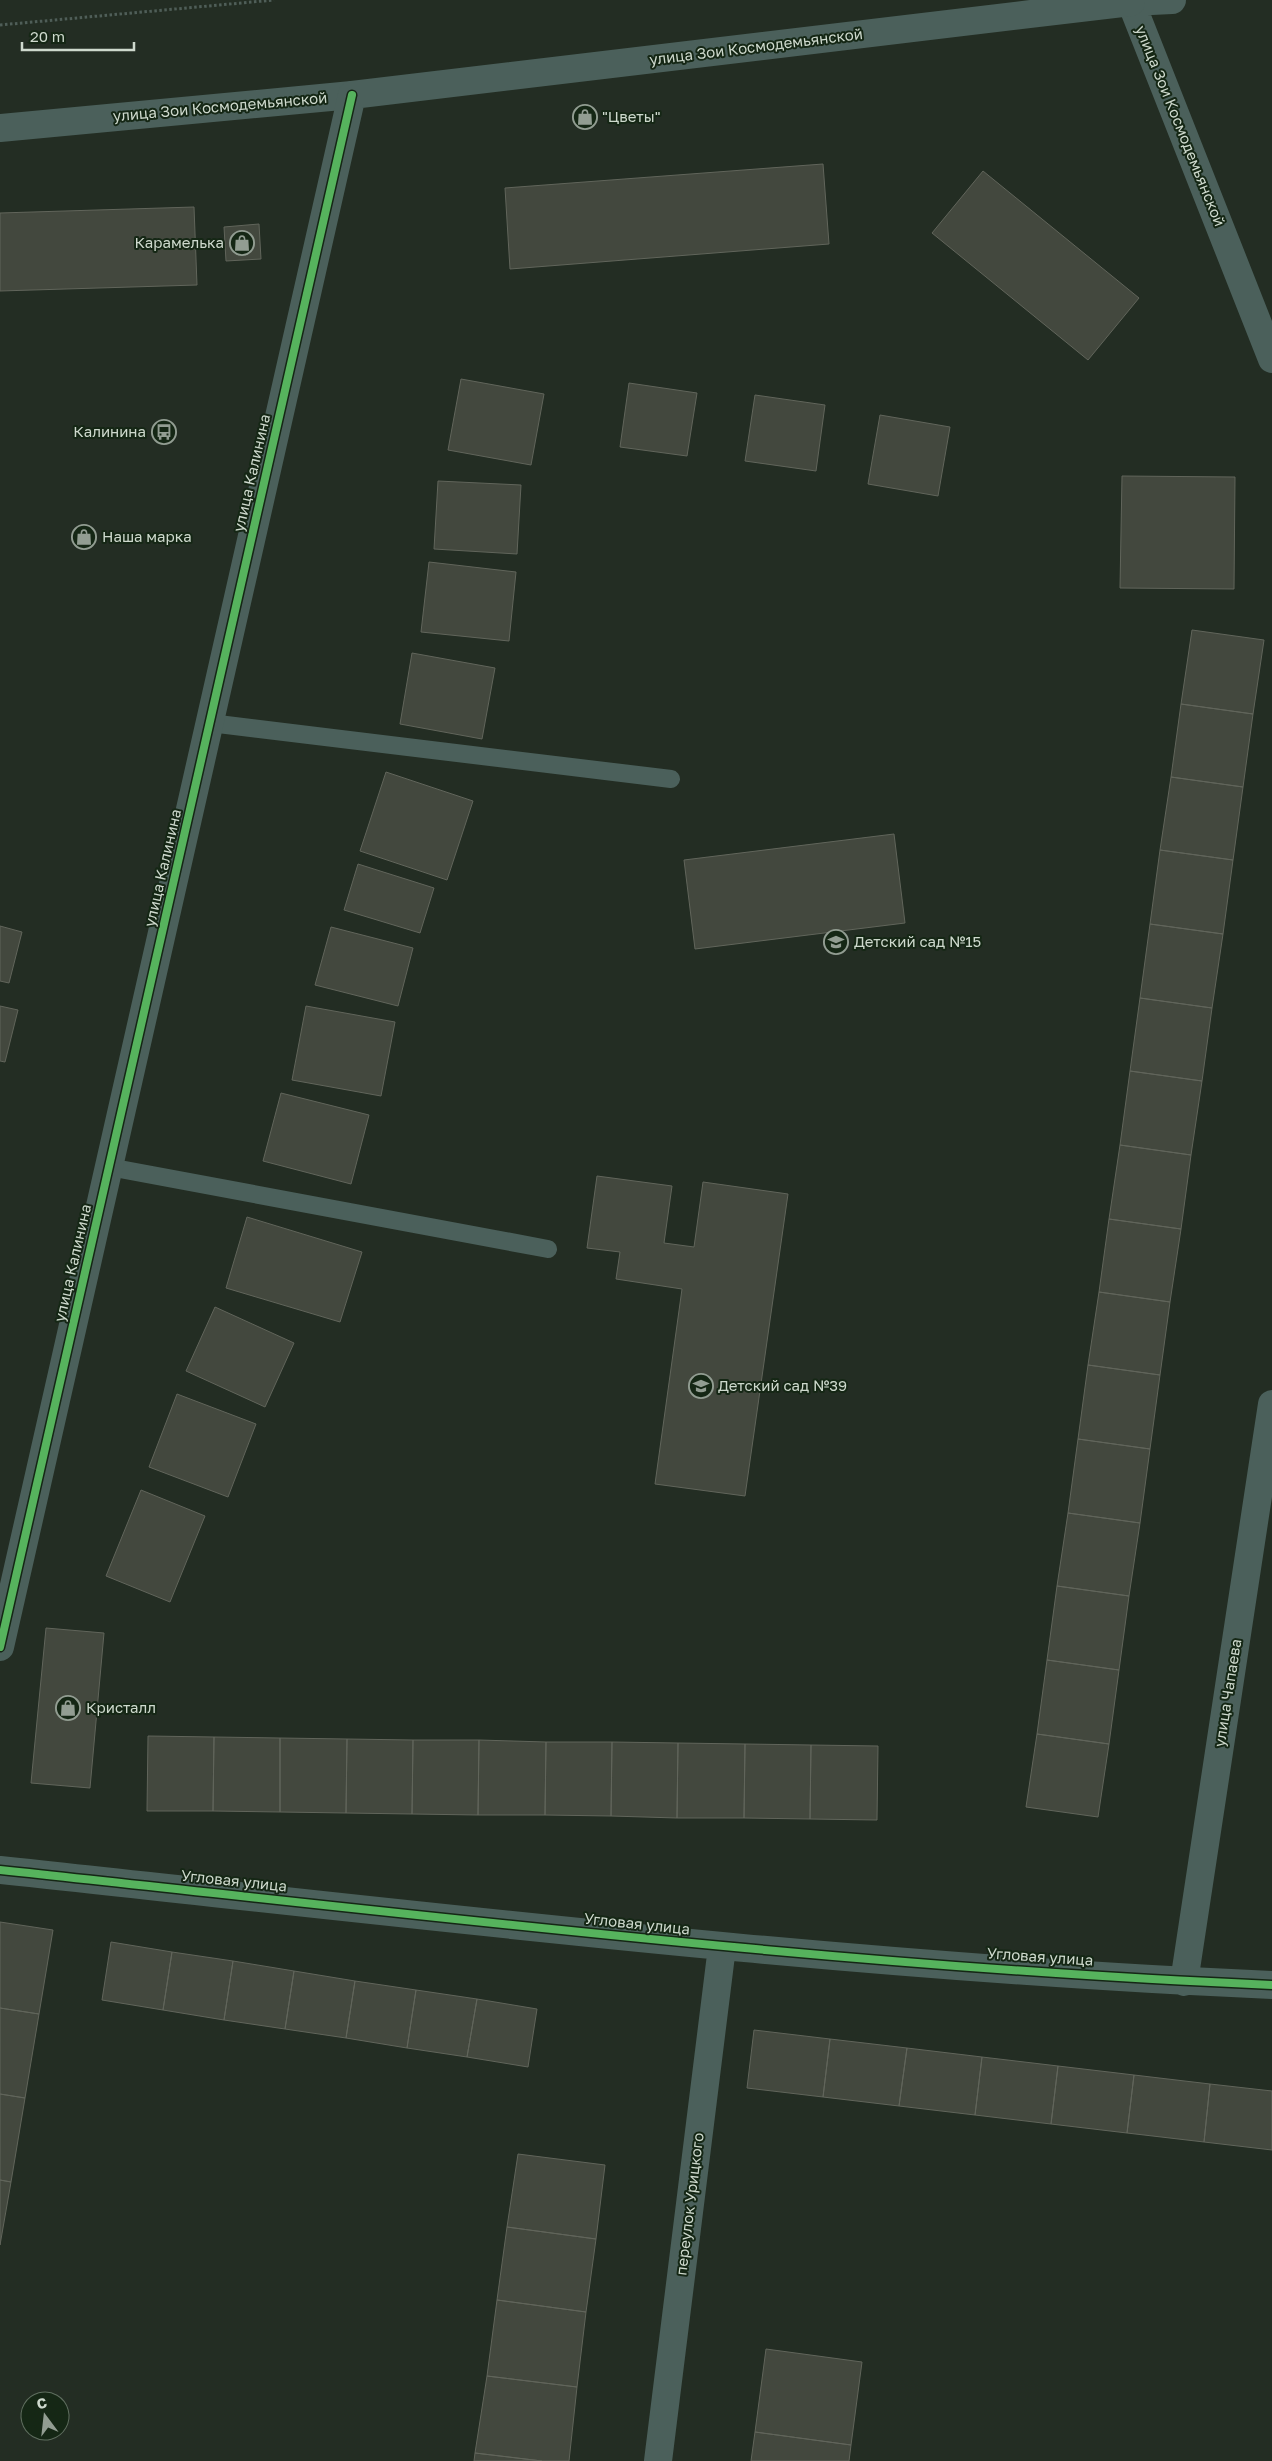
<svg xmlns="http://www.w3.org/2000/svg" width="1272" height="2461" font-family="'Golos Text',sans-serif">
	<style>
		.building { fill: #43483e; stroke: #61655b }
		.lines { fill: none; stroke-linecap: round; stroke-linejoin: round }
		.path { stroke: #4f5e58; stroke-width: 3; stroke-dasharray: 2.5 2.5; stroke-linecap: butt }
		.service { stroke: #4b605b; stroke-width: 18 }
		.minor { stroke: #4b605b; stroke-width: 28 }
		.tertiary { stroke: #4b605b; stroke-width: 28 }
		.cycleway-casing { stroke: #152715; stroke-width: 11 }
		.cycleway { stroke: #56b35d; stroke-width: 8 }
		.labels { text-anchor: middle; stroke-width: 4; stroke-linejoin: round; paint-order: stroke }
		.street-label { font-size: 15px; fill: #ced9cd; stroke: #152715 }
		.poi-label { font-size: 15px; fill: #ced9cd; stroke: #152715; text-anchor: start }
	</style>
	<rect width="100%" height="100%" fill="#232d23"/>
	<path class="building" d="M823,164L829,244L510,269L505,188Z
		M983,171L1139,298L1088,360L932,233Z
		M194,207L197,285L0,291V213Z
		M259,224L261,259L226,261L224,227Z
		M461,379L544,394L531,465L448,450Z
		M629,383L697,393L687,456L620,447Z
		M755,395L825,405L816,471L745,461Z
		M880,415L950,427L938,496L868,484Z
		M1122,476L1235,477L1234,589L1120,588Z
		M438,481L521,485L517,554L434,549Z
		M429,562L516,572L509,641L421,632Z
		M1192,630L1264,640L1253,714L1181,704Z
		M412,653L495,668L482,739L400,724Z
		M1181,704L1253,714L1243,787L1171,777Z
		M386,772L473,801L447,880L360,851Z
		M1171,777L1243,787L1233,860L1160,850Z
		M894,834L905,923L695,949L684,860Z
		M1160,850L1233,860L1223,934L1150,924Z
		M358,864L434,888L420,933L344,910Z
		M1150,924L1223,934L1212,1008L1140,998Z
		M0,926L22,932L9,983L0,981Z
		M331,927L413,948L398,1006L315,985Z
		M1140,998L1212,1008L1202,1081L1130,1071Z
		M0,1006L18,1010L5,1062L0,1061Z
		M306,1006L395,1022L381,1096L292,1080Z
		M1130,1071L1202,1081L1191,1155L1120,1145Z
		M281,1093L369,1115L351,1184L263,1161Z
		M1120,1145L1191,1155L1181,1229L1109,1219Z
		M597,1176L672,1186L664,1243L694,1247L703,1182L788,1194L745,1496L655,1484L682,1289L616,1279L620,1252L587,1248Z
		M247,1217L362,1252L340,1322L226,1288Z
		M1109,1219L1181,1229L1170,1302L1099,1292Z
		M1099,1292L1170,1302L1160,1375L1088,1365Z
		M215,1307L294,1343L265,1407L186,1371Z
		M1088,1365L1160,1375L1150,1449L1078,1439Z
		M177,1394L256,1424L228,1497L149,1467Z
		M1078,1439L1150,1449L1140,1523L1068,1513Z
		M141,1490L205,1516L170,1602L106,1576Z
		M1068,1513L1140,1523L1129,1596L1057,1586Z
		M1057,1586L1129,1596L1119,1670L1047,1660Z
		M46,1628L104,1633L90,1788L31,1783Z
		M1047,1660L1119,1670L1109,1744L1037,1734Z
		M1037,1734L1109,1744L1098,1817L1026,1807Z
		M148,1736L214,1737L213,1811H147Z
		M214,1737L280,1738V1812L213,1811Z
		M280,1738L347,1739L346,1813L280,1812Z
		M347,1739L413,1740L412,1814L346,1813Z
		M413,1740H479L478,1815L412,1814Z
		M479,1740L546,1742L545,1815H478Z
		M546,1742H612L611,1816L545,1815Z
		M612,1742L678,1743L677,1818L611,1816Z
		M678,1743L745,1744L744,1818H677Z
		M745,1744L811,1745L810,1819L744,1818Z
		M811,1745L878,1746L877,1820L810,1819Z
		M0,1922L53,1930L39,2014L0,2008Z
		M111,1942L172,1952L163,2010L102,2000Z
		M172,1952L233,1961L224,2020L163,2010Z
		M233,1961L294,1971L285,2029L224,2020Z
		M294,1971L355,1981L346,2038L285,2029Z
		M355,1981L416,1990L407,2048L346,2038Z
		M416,1990L477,1999L467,2057L407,2048Z
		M477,1999L537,2009L528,2067L467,2057Z
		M0,2008L39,2014L25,2098L0,2094Z
		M754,2030L830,2039L823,2097L747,2088Z
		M830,2039L907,2048L899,2106L823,2097Z
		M907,2048L982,2057L975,2115L899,2106Z
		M982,2057L1058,2066L1051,2124L975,2115Z
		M1058,2066L1134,2075L1127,2133L1051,2124Z
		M1134,2075L1210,2084L1204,2142L1127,2133Z
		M1210,2084L1272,2091V2150L1204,2142Z
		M0,2094L25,2098L11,2182L0,2180Z
		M518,2154L605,2165L596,2239L507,2227Z
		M0,2180L11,2182L0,2245Z
		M507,2227L596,2239L586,2312L497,2300Z
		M497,2300L586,2312L577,2387L487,2376Z
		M766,2349L862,2362L851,2445L755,2432Z
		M487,2376L577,2387L569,2461H542L475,2453Z
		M755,2432L851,2445L849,2461H751Z
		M475,2453L542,2461H474Z"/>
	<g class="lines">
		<path class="path" d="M0,25L274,0"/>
		<path class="service" d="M210,723L671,779
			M109,1167L548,1249"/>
		<path class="minor" d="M1172,0L1131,2L1272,359
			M0,128L352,95
			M0,1870C423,1915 847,1967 1272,1985
			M1184,1982L1272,1404
			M658,2461L722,1947"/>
		<path class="tertiary" d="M0,1647L352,95L1131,2V0"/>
		<defs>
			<path id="cycleway" d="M0,1647L352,95
				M0,1870C423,1915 847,1967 1272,1985"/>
		</defs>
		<use href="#cycleway" class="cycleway-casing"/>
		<use href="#cycleway" class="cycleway"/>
	</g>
	<defs>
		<symbol id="shop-ring" viewBox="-11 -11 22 22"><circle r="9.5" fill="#152715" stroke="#929d92" stroke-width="1.5"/><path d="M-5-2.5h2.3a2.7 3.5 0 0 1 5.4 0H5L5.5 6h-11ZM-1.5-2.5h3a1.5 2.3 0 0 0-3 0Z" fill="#929d92"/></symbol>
		<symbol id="bus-ring" viewBox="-11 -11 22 22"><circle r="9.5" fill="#152715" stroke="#929d92" stroke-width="1.5"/><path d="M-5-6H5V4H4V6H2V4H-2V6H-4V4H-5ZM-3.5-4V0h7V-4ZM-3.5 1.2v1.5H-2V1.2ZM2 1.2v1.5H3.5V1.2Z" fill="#929d92"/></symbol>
		<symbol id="school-ring" viewBox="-11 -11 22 22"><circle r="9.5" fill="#152715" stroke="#929d92" stroke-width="1.5"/><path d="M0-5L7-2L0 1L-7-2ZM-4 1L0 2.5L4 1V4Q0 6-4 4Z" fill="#929d92"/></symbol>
	</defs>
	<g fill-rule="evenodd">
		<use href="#shop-ring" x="571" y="103" width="28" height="28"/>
		<use href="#shop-ring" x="228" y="229" width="28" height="28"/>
		<use href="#bus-ring" x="150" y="418" width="28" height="28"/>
		<use href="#shop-ring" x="70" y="523" width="28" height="28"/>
		<use href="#school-ring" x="822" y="928" width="28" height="28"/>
		<use href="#school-ring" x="687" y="1372" width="28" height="28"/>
		<use href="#shop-ring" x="54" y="1694" width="28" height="28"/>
	</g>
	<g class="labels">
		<g class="street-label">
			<text transform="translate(756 47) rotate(-7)" y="5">улица Зои Космодемьянской</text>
			<text transform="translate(220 107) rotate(-5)" y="5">улица Зои Космодемьянской</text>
			<text transform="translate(1180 126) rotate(68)" y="5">улица Зои Космодемьянской</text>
			<text transform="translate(252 473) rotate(-77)" y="5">улица Калинина</text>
			<text transform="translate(163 868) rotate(-77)" y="5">улица Калинина</text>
			<text transform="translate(73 1263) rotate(-77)" y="5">улица Калинина</text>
			<text transform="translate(1228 1693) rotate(-81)" y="5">улица Чапаева</text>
			<text transform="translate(234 1881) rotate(6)" y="5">Угловая улица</text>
			<text transform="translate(637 1924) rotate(6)" y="5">Угловая улица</text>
			<text transform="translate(1040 1957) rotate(4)" y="5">Угловая улица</text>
			<text transform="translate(690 2204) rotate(-83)" y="5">переулок Урицкого</text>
		</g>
		<g class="poi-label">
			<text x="602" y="122">"Цветы"</text>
			<text x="224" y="248" text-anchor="end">Карамелька</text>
			<text x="146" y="437" text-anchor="end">Калинина</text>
			<text x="102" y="542">Наша марка</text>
			<text x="854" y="947">Детский сад №15</text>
			<text x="718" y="1391">Детский сад №39</text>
			<text x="86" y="1713">Кристалл</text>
		</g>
	</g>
	<g transform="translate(45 2416) rotate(345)"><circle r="24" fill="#152715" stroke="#5f6e5f"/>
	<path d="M0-4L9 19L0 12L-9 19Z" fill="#929d92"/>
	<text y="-8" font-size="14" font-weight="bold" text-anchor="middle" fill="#ced9cd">С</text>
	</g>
	<path d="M22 42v8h112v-8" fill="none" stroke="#ced9cd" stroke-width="2.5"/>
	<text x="30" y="42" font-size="15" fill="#ced9cd" stroke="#152715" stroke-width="4" paint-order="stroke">20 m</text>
</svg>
